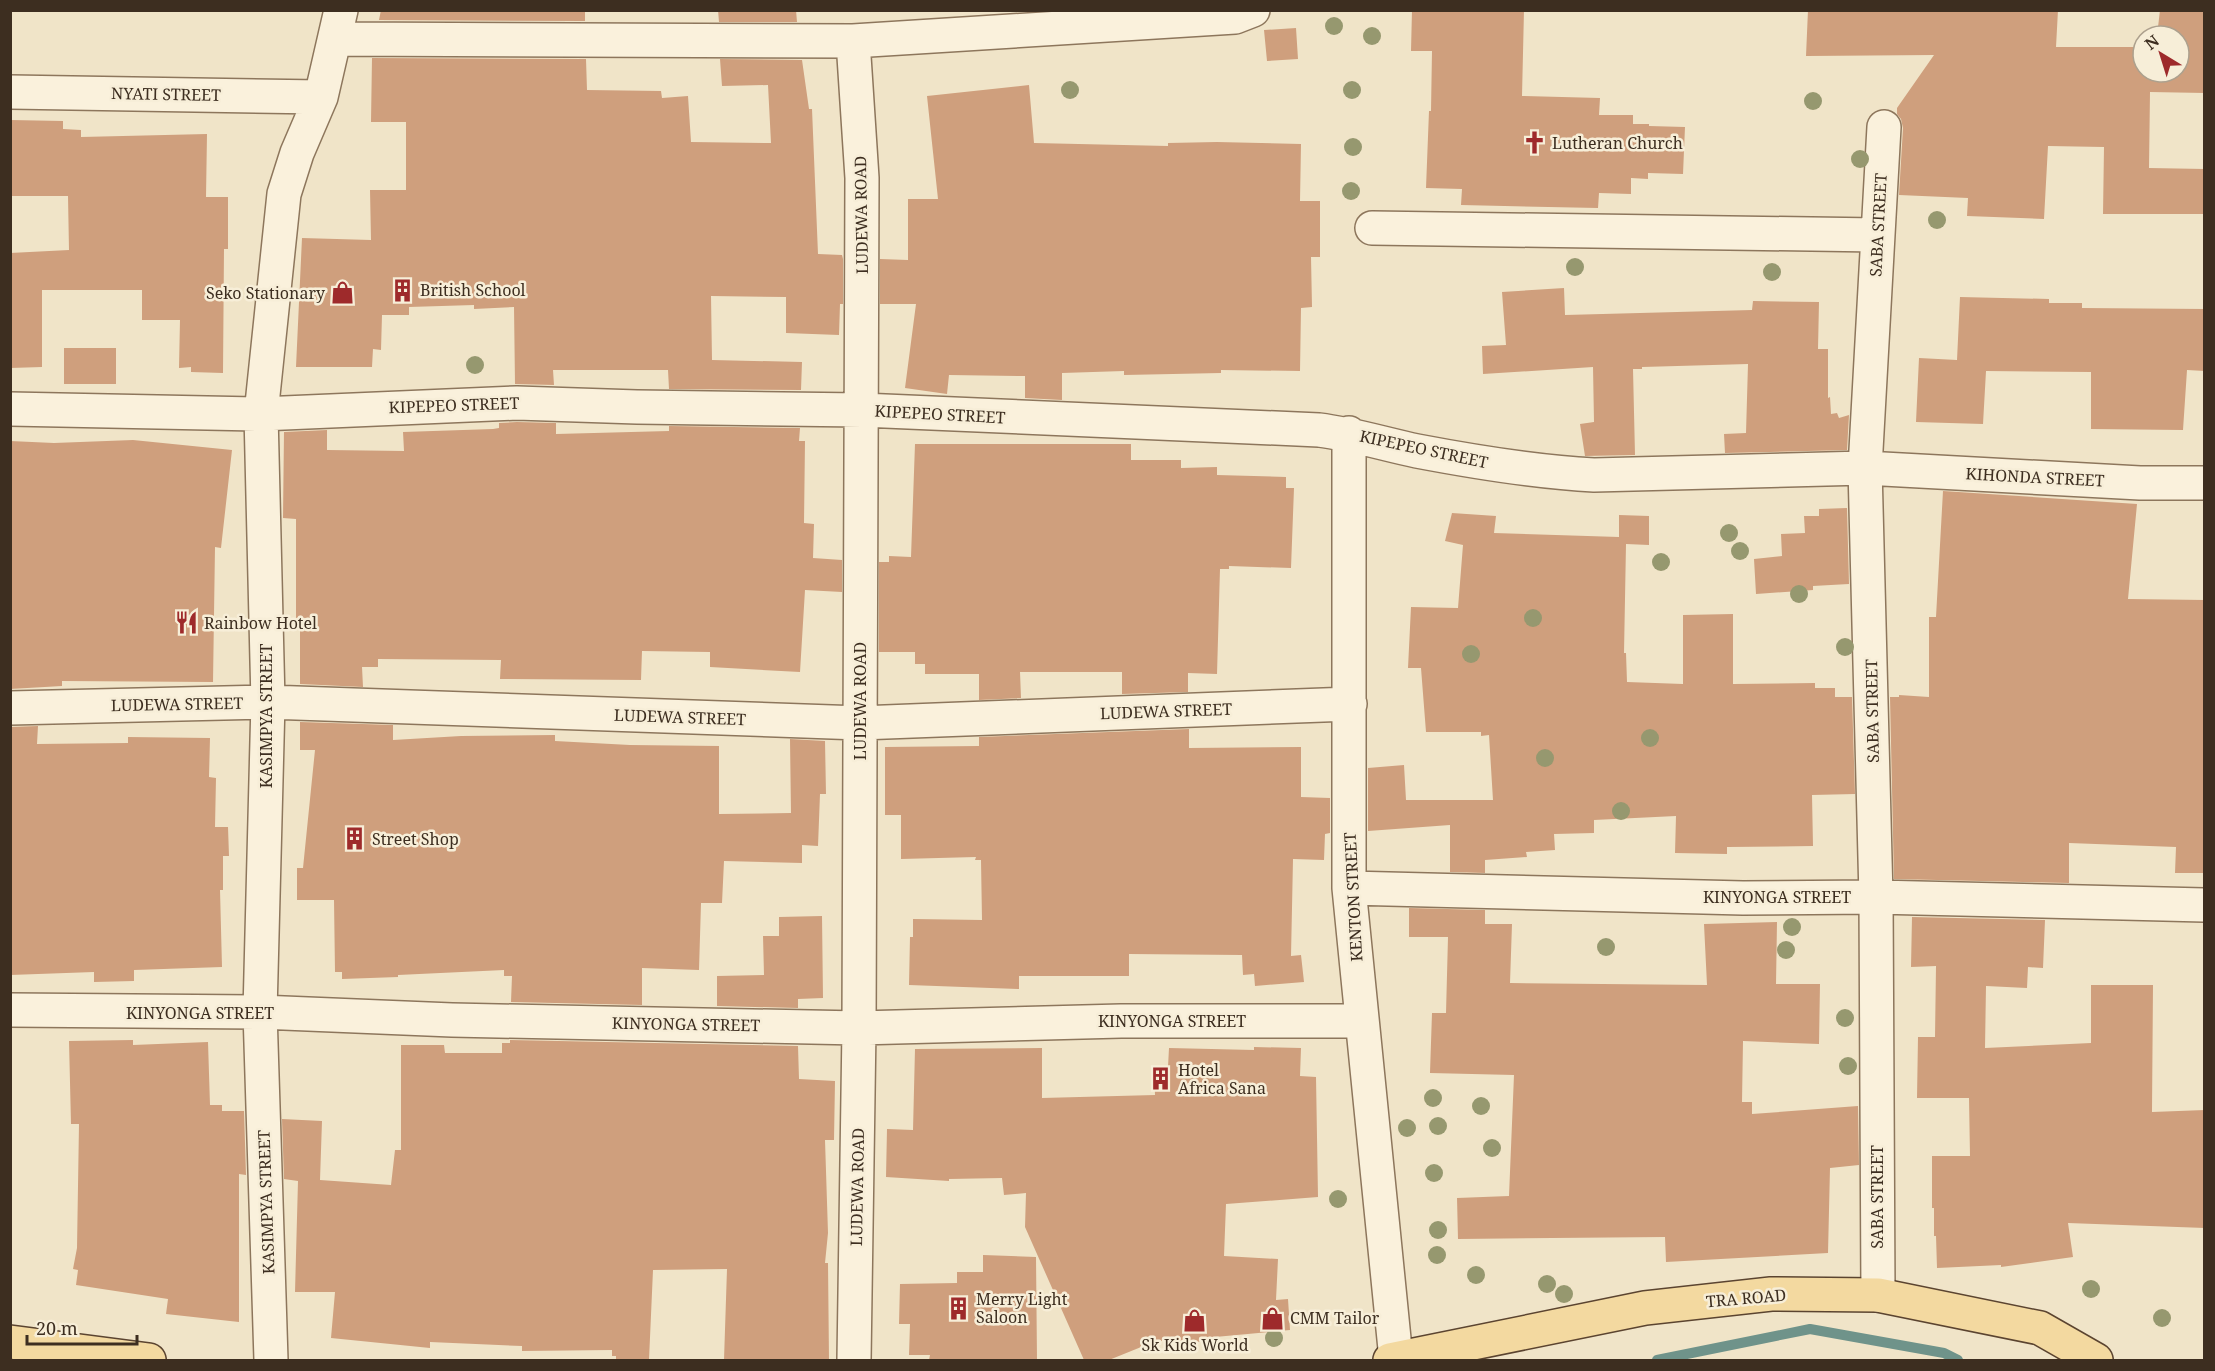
<svg xmlns="http://www.w3.org/2000/svg" width="2215" height="1371" font-family="'Noto Serif',serif">
	<style>
		.lines { fill: none; stroke-linecap: round; stroke-linejoin: round }
		.stream { stroke: #6f938a; stroke-width: 10 }
		.building { fill: #cf9f7d }
		.minor-casing { stroke: #8d765c; stroke-width: 36 }
		.major-casing { stroke: #5b4430; stroke-width: 36 }
		.minor { stroke: #faf1dc; stroke-width: 33 }
		.major { stroke: #f3d9a0; stroke-width: 33 }
		.tree { fill: #96986f }
		.labels { text-anchor: middle; stroke-width: 5; stroke-linejoin: round; paint-order: stroke }
		.street-label { font-size: 16px; fill: #3d2e20; stroke: #f7eed8 }
		.poi-label { font-size: 16px; fill: #3d2e20; stroke: #f7eed8; text-anchor: start }
	</style>
	<rect width="100%" height="100%" fill="#f0e4c8"/>
	<g class="lines">
		<path class="stream" d="M1657,1360L1810,1329L1944,1353L1958,1360"/>
	</g>
	<path class="building" d="M381,10H585V21L379,20Z
		M718,10H796L797,22H719Z
		M1412,10H1524L1522,96L1600,98L1599,115H1633V124H1649V126L1685,127L1683,174L1648,173V179L1631,178V194L1599,193L1598,208L1461,205L1462,189L1426,188L1429,111H1431L1432,51H1411Z
		M1808,10H2058L2056,47H2143V72H2179V36H2157L2160,10H2205V93L2150,92L2149,168L2205,169V214H2103L2104,147L2048,146L2044,219L1967,216L1968,198L1899,195L1903,128L1901,119L1897,114V108L1934,55L1806,56Z
		M1296,28L1298,59L1267,61L1264,30Z
		M372,58L586,59L587,90L661,91L662,98L688,96L691,142L771,143L768,85L722,86L720,59L802,60L809,109H812L818,254L842,255L843,259V304H840L839,335L786,333V297L711,296L712,360L802,362L801,390L669,389L668,370H553L554,385L515,384L514,307L474,309V305L409,307V315H382L381,350L373,349L372,367H296L302,238L371,240L370,190H406V122H371Z
		M1029,85L1034,143L1168,146V143L1217,142L1301,144L1300,201H1320V257H1311L1312,307L1301,308L1300,371L1221,370V373L1124,375V371L1062,373V400L1025,398V376L949,375L947,394L905,388L916,304H880V259L908,260V199H938L927,96Z
		M10,120L63,121V129L81,130V137L207,134L206,197H228V249H224L223,373L191,372V367L179,368L180,320H142V290H42V367L10,368V253L69,250L68,196H10Z
		M1564,288L1565,315L1752,310L1753,301L1819,302L1818,349H1828V398L1830,397L1831,414L1837,413L1839,418L1849,415L1847,450L1725,453L1724,434L1746,433L1748,364L1642,367V369H1633L1635,455L1585,456L1580,424L1594,422L1593,367L1483,374L1482,346L1506,345L1502,292Z
		M1960,297L2049,299V303H2082V308L2205,309V371L2187,370L2183,430L2091,429V372L1986,371L1983,424L1916,422L1919,358L1957,360Z
		M64,348H116V384H64Z
		M517,422L556,423V434L669,431V426L800,428L799,441H805L804,523L814,524L813,558L842,560V592L805,590L800,672L710,667V652L642,651L641,680L500,679L501,660L378,659V667H362L363,687L300,684V630H296V519L283,518L284,432L327,430V450L404,451L403,432L493,429L499,428V423Z
		M133,440L232,450L221,548L215,547L213,682L62,681V686L10,689V441L54,443Z
		M915,444H1131V460H1181V468L1217,467V475L1286,477V488H1294L1291,568L1229,566V569H1220L1217,674L1188,673V692L1122,694V672H1020L1021,698L979,700V674H925V664H915V652H879V562H889V556L911,557Z
		M1943,491L2137,504L2128,599L2205,600V873H2175L2176,847L2069,843V883L1894,879L1890,697H1899V695L1929,697V617H1936Z
		M1847,508L1849,584L1813,586V590L1756,594L1754,559L1782,556L1781,534L1805,533L1804,516H1819V509Z
		M1452,513L1496,516L1494,533L1619,537V515L1649,516V545L1626,544L1624,653H1626L1627,682L1683,684V615L1733,614V684L1815,683V688H1835V697H1852L1855,794L1812,795L1813,846L1727,847V854L1675,853L1676,816L1594,820V833L1554,834L1555,850L1526,852L1527,857L1485,860V873L1450,872V825L1368,831V768L1404,765L1406,800H1493L1489,735L1481,736V732H1426L1421,668H1408L1411,607L1458,608L1463,545L1445,541Z
		M300,722L393,725V740L461,736L555,735V741L630,745L719,746V814L791,813L790,739L825,741L826,794H820L818,846L802,845V863L724,861L722,903H701L699,970L642,968V1005L511,1002L512,976H504V970L398,975V977L342,979V972H335L334,900H297V868H303L315,750H300Z
		M38,726L37,744L128,743V737L210,738L209,777L216,778L215,827H228L229,856H223V890H220L222,967L134,970V981L94,982V972L10,975V727Z
		M1189,729V748L1301,747V797L1330,798V833L1325,834L1324,860L1293,859L1291,956L1301,955L1304,982L1255,986L1254,974L1243,975L1242,955L1129,954V976H1019V989L909,985L910,937H913V919L982,920L981,860H975L976,857L901,859V815H885V747L979,746V737Z
		M1409,908L1485,910V924H1512L1510,983L1707,985L1704,924L1777,922L1776,984H1820L1819,1044L1743,1041L1742,1102H1752V1114L1858,1106L1859,1165L1830,1168L1828,1253L1666,1262L1665,1237L1458,1239L1457,1198L1509,1196L1514,1075L1430,1073L1432,1013H1446L1448,937H1409Z
		M822,916L823,998L798,999V1008L717,1006V976L764,975L763,936H779V917Z
		M1912,917L2045,920L2043,968L2028,967L2027,988L1986,986L1985,1048L2091,1043V985H2153L2152,1112L2205,1110V1228L2068,1223L2073,1257L2001,1267V1265L1937,1268L1936,1236H1934V1208H1932V1156H1970L1969,1098H1917L1918,1037H1935L1936,966L1911,967Z
		M133,1040V1045L208,1042L210,1105H222V1111H244L246,1175L239,1174V1322L166,1314L168,1299L76,1285L78,1270L73,1269L77,1248L79,1124H71L69,1041Z
		M510,1040L798,1046L799,1079L835,1081L834,1140H825L828,1233L825,1263H828L829,1360H724L727,1269L653,1270L649,1360H616V1356H612V1350L522,1351V1346L430,1342V1348L331,1338L335,1292H295L298,1181L284,1179L282,1119L322,1121L320,1180L391,1185L395,1150H401V1045H444L445,1053H502V1043H510Z
		M1254,1047L1301,1048L1300,1076L1316,1077L1318,1197L1226,1204L1224,1256L1278,1259L1276,1300L1288,1299L1290,1330L1215,1337V1342L1156,1341L1109,1360H1084L1025,1227L1026,1193L1004,1195L1002,1178L949,1179V1181L886,1177L887,1129L913,1130L915,1049L1042,1048V1098L1155,1095L1154,1067H1168L1169,1048L1254,1050Z
		M983,1255L1036,1257L1037,1360H929L930,1355H909L910,1324H899L900,1284L957,1283V1272H983Z"/>
	<g class="lines">
		<defs>
			<path id="minor" d="M335,39L853,41L1235,17L1253,10
				M853,41L862,178L859,1028L854,1360
				M10,92L321,97
				M1372,228L1878,235
				M10,409L261,414L517,403L637,407L862,410L1319,430C1352,434 1384,444 1417,451C1475,462 1534,472 1594,475L1865,468L2140,483H2204
				M1349,433V888L1396,1359
				M10,708L268,702L860,723L1350,704
				M1349,888L1743,898L1876,897L2204,905
				M10,1010L260,1012L452,1020L859,1028L1121,1021H1361
				M1878,1295L1876,897L1865,468L1884,127
				M271,1360L260,1012L268,702L261,414L284,194L297,153L321,97L341,10"/>
			<path id="major" d="M10,1342L149,1360
				M1390,1360L1645,1308L1771,1294L1878,1295L2040,1328L2096,1360"/>
		</defs>
		<use href="#minor" class="minor-casing"/>
		<use href="#major" class="major-casing"/>
		<use href="#minor" class="minor"/>
		<use href="#major" class="major"/>
	</g>
	<g class="tree">
		<circle cx="1334" cy="26" r="9"/>
		<circle cx="1372" cy="36" r="9"/>
		<circle cx="1070" cy="90" r="9"/>
		<circle cx="1352" cy="90" r="9"/>
		<circle cx="1813" cy="101" r="9"/>
		<circle cx="1353" cy="147" r="9"/>
		<circle cx="1860" cy="159" r="9"/>
		<circle cx="1351" cy="191" r="9"/>
		<circle cx="1937" cy="220" r="9"/>
		<circle cx="1575" cy="267" r="9"/>
		<circle cx="1772" cy="272" r="9"/>
		<circle cx="475" cy="365" r="9"/>
		<circle cx="1729" cy="533" r="9"/>
		<circle cx="1740" cy="551" r="9"/>
		<circle cx="1661" cy="562" r="9"/>
		<circle cx="1799" cy="594" r="9"/>
		<circle cx="1533" cy="618" r="9"/>
		<circle cx="1845" cy="647" r="9"/>
		<circle cx="1471" cy="654" r="9"/>
		<circle cx="1650" cy="738" r="9"/>
		<circle cx="1545" cy="758" r="9"/>
		<circle cx="1621" cy="811" r="9"/>
		<circle cx="1792" cy="927" r="9"/>
		<circle cx="1606" cy="947" r="9"/>
		<circle cx="1786" cy="950" r="9"/>
		<circle cx="1845" cy="1018" r="9"/>
		<circle cx="1848" cy="1066" r="9"/>
		<circle cx="1433" cy="1098" r="9"/>
		<circle cx="1481" cy="1106" r="9"/>
		<circle cx="1438" cy="1126" r="9"/>
		<circle cx="1407" cy="1128" r="9"/>
		<circle cx="1492" cy="1148" r="9"/>
		<circle cx="1434" cy="1173" r="9"/>
		<circle cx="1338" cy="1199" r="9"/>
		<circle cx="1438" cy="1230" r="9"/>
		<circle cx="1437" cy="1255" r="9"/>
		<circle cx="1476" cy="1275" r="9"/>
		<circle cx="1547" cy="1284" r="9"/>
		<circle cx="2091" cy="1289" r="9"/>
		<circle cx="1564" cy="1294" r="9"/>
		<circle cx="2162" cy="1318" r="9"/>
		<circle cx="1274" cy="1338" r="9"/>
	</g>
	<defs>
		<symbol id="church-bare" viewBox="-9 -9 18 18"><path d="M-1.2-6h2.4v3.5h3.3v2.4h-3.3V6h-2.4V-.1h-3.3v-2.4h3.3Z" fill="#9e2a2b" stroke="#f7eed8" stroke-width="2.5" paint-order="stroke"/></symbol>
		<symbol id="building-bare" viewBox="-9 -9 18 18"><path d="M-4-6H4V6H1V3H-1V6H-4ZM-2.5-4.3h1.7v1.8h-1.7ZM.8-4.3h1.7v1.8H.8ZM-2.5-1h1.7V.8h-1.7ZM.8-1h1.7V.8H.8Z" fill="#9e2a2b" stroke="#f7eed8" stroke-width="2.5" paint-order="stroke"/></symbol>
		<symbol id="shop-bare" viewBox="-9 -9 18 18"><path d="M-5-2.5h2.3a2.7 3.5 0 0 1 5.4 0H5L5.5 6h-11ZM-1.5-2.5h3a1.5 2.3 0 0 0-3 0Z" fill="#9e2a2b" stroke="#f7eed8" stroke-width="2.5" paint-order="stroke"/></symbol>
		<symbol id="restaurant-bare" viewBox="-9 -9 18 18"><path d="M-5-6h1v4h1v-4h1v4h1v-4h1v5L-1.5 .5V6h-2V.5L-5-1ZM5-6V6H3V1.5H1.5Q1.5-4 5-6Z" fill="#9e2a2b" stroke="#f7eed8" stroke-width="2.5" paint-order="stroke"/></symbol>
	</defs>
	<g fill-rule="evenodd">
		<use href="#church-bare" x="1518" y="126" width="33" height="33"/>
		<use href="#building-bare" x="386" y="274" width="33" height="33"/>
		<use href="#shop-bare" x="326" y="276" width="33" height="33"/>
		<use href="#restaurant-bare" x="170" y="606" width="33" height="33"/>
		<use href="#building-bare" x="338" y="822" width="33" height="33"/>
		<use href="#building-bare" x="1144" y="1062" width="33" height="33"/>
		<use href="#building-bare" x="942" y="1292" width="33" height="33"/>
		<use href="#shop-bare" x="1256" y="1302" width="33" height="33"/>
		<use href="#shop-bare" x="1178" y="1304" width="33" height="33"/>
	</g>
	<g class="labels">
		<g class="street-label">
			<text transform="translate(166 94) rotate(1)" y="6">NYATI STREET</text>
			<text transform="translate(861 215) rotate(-91)" y="6">LUDEWA ROAD</text>
			<text transform="translate(1878 225) rotate(-87)" y="6">SABA STREET</text>
			<text transform="translate(454 405) rotate(-2)" y="6">KIPEPEO STREET</text>
			<text transform="translate(940 414) rotate(3)" y="6">KIPEPEO STREET</text>
			<text transform="translate(1424 449) rotate(12)" y="6">KIPEPEO STREET</text>
			<text transform="translate(2035 477) rotate(3)" y="6">KIHONDA STREET</text>
			<text transform="translate(860 701) rotate(-90)" y="6">LUDEWA ROAD</text>
			<text transform="translate(177 704) rotate(-1)" y="6">LUDEWA STREET</text>
			<text transform="translate(1166 711) rotate(-2)" y="6">LUDEWA STREET</text>
			<text transform="translate(1872 711) rotate(-91)" y="6">SABA STREET</text>
			<text transform="translate(266 716) rotate(-90)" y="6">KASIMPYA STREET</text>
			<text transform="translate(680 717) rotate(2)" y="6">LUDEWA STREET</text>
			<text transform="translate(1353 897) rotate(-93)" y="6">KENTON STREET</text>
			<text x="1777" y="903">KINYONGA STREET</text>
			<text x="200" y="1019">KINYONGA STREET</text>
			<text x="1172" y="1027">KINYONGA STREET</text>
			<text transform="translate(686 1024) rotate(1)" y="6">KINYONGA STREET</text>
			<text transform="translate(857 1187) rotate(-89)" y="6">LUDEWA ROAD</text>
			<text transform="translate(1877 1197) rotate(-90)" y="6">SABA STREET</text>
			<text transform="translate(266 1202) rotate(-92)" y="6">KASIMPYA STREET</text>
			<text transform="translate(1746 1298) rotate(-5)" y="6">TRA ROAD</text>
		</g>
		<g class="poi-label">
			<text x="1552" y="149">Lutheran Church</text>
			<text x="420" y="296">British School</text>
			<text x="325" y="299" text-anchor="end">Seko Stationary</text>
			<text x="204" y="629">Rainbow Hotel</text>
			<text x="372" y="845">Street Shop</text>
			<text x="1178" y="1076">Hotel<tspan x="1178" dy="18">Africa Sana</tspan></text>
			<text x="976" y="1305">Merry Light<tspan x="976" dy="18">Saloon</tspan></text>
			<text x="1290" y="1324">CMM Tailor</text>
			<text x="1195" y="1351" text-anchor="middle">Sk Kids World</text>
		</g>
	</g>
	<rect width="2215" height="1371" fill="none" stroke="#3d2e20" stroke-width="24"/>
	<g transform="translate(2161 54) rotate(322)"><circle r="28" fill="#f7eed8" stroke="#ada18e" stroke-width="1.5"/>
	<path d="M0-4.5L10 22L0 15L-10 22Z" fill="#9e2a2b"/>
	<text y="-9" font-size="16" font-weight="bold" text-anchor="middle" fill="#3d2e20">N</text>
	</g>
	<path d="M27 1335v9h110v-9" fill="none" stroke="#3d2e20" stroke-width="3"/>
	<text x="36" y="1335" font-size="18" fill="#3d2e20" stroke="#f7eed8" stroke-width="4.5" paint-order="stroke">20 m</text>
</svg>
